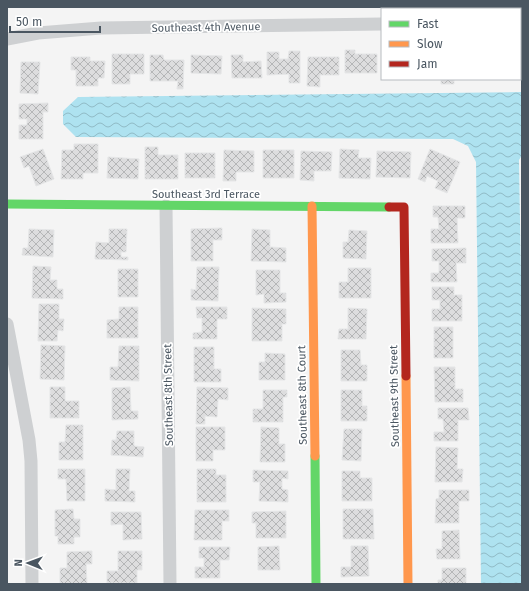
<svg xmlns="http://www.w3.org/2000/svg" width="529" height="591" font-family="'Fira Sans',sans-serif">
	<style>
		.water { fill: url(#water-waves) }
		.building { fill: url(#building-cross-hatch); stroke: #e5e6e7 }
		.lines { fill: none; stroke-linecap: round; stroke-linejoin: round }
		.street { stroke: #ced0d2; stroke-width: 13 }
		.fast { stroke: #63d668; stroke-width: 9 }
		.slow { stroke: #ff974d; stroke-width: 9 }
		.jam { stroke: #b3261e; stroke-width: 9 }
		.labels { text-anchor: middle; stroke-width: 3.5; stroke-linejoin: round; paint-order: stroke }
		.street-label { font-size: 11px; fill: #4a5661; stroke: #fff }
	</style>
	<defs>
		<pattern id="water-waves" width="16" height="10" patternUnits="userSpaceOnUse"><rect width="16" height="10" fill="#aee2f0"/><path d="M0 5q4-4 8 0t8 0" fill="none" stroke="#90bac6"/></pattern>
		<pattern id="building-cross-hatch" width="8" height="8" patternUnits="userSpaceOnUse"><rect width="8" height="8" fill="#ddddde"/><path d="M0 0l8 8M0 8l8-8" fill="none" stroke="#b5b6b7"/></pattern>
	</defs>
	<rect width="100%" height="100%" fill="#f4f4f4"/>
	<path class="water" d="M522,92V155L519,160L522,339V584H481L476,162L468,146L453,139L76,137L63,124V111L78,97Z"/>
	<path class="building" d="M520,49H522V77H520Z
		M345,50H355V54H377V73H345Z
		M289,51H300V83H289V74L267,75V52H279V59H288Z
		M112,54H144V74H130V84H112Z
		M150,55H163L164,60H184L183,89H177L178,81H150Z
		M191,55L222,56L221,74L191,73Z
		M231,55H243V62L261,61L262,78H232Z
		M71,57H90V61H105L104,78H98V86H76V70H71Z
		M308,57H339V75H320V87L307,86Z
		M21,62H40L38,94L20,93Z
		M441,79H454V84H441Z
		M48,103V112H43V139H19V125H27V119H19V104Z
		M74,144H98V173H83V179H61L62,150H74Z
		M145,147H158V155H178V179H145Z
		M43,149L54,179L36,186L29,166L24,168L20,157Z
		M340,149L359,150L358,158H371L370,179L339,178Z
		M430,149L460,162L447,193L435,188L438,181L427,176L425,182L418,179Z
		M224,150L254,151V172H236V181H223Z
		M263,150H294V178H263Z
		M301,151L332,152L331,171H314V181L300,180Z
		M377,151L411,152L410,178L376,177Z
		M185,153H215V178H185Z
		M108,157L139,159L138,179L107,178Z
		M433,206H465V218H457L458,243H431V229H439L438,217H433Z
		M222,228V240H213V261H191V229Z
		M29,229L54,230L53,257L22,255L23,248H28Z
		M109,229H127L126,252H121V257H128V260L95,259L96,242L109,243Z
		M252,229L270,230V247L286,248V262L251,261Z
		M349,230L367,231L366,259L343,258V242H348Z
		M466,248V263H456L457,282H431V273H439V261H432V249Z
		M33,266L51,267L50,280H57V289H63V299L32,298Z
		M197,267H219L218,301L191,300V289L196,290Z
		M348,268H371V298H339V282H348Z
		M118,269H138V297H118Z
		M256,270H280V293H286V302L264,303V294L256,295Z
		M432,287H454V295H462V321H432V309H440V300H432Z
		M39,304H59V319H64L63,331L58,330L57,341H38Z
		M119,307H138V338H107V320L119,319Z
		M196,307H227V319H217V339H193V333L202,332V318H197Z
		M252,308L286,309V324H282V341H252Z
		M348,308L367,309L366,339H338L339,329H348Z
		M434,327H453V358H434Z
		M41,345L65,346L64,380L40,379Z
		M119,346H139V381L110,380V367H118Z
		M194,347H214V369H221V382H194Z
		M341,350H360L361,365H367V381H341Z
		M265,353L285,354V380H259V362H265Z
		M434,367H455V389H463V402H435Z
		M50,387H65V401H79V418H50Z
		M130,387L131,411H138V419L112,420V388Z
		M197,387L228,388V400L218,399L217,417L205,416V424H196Z
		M263,390H287V397H283V422H253V409H263Z
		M341,390H362V406H367V421H341Z
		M438,408H468L469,420H458V441H434V432H444L443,419H438Z
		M66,425H83V460H59V442H65Z
		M196,427H225V450H213V461H196Z
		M261,427L279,428V444H285V462H260Z
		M344,429H362L361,461L342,460Z
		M117,431H134V446L144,447L143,457L111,455L112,440H116Z
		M436,447L458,448L457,469H463L462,482H435Z
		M58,469H85V501H67L66,479H58Z
		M116,469H130L129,491H135V502L105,501V489L116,490Z
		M197,469H216V475H226V502H197Z
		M253,470L288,471V479L282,478V489L288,490V502L259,501L260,482H253Z
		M342,471H360V478H372V501H342Z
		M439,490H469V501H459V523H435L436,499L439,498Z
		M73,509L74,519H80V537H74V544H58V536H55V510Z
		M343,509H373L374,539H343Z
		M195,510H229V521H222V540H194Z
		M286,511V538H256V523H252V512Z
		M111,512H141L142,539L123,540V524L111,525Z
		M459,530L460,559H437L436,549H442V531Z
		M279,546L280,570H258V547Z
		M351,546H368L369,576L341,577V567H351Z
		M199,547H230L229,560H220V578H195V567H204V558H199Z
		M92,551V564H86L87,584H60V568H67V552Z
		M118,551H142V570H137V583H107V571H118Z
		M442,568H466V584H438V580H442Z"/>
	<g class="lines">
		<path class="street" d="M520,22H522
			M7,39L38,33L101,28L382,24
			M166,206L170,584
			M7,324L29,440L31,461L32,584"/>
		<path class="fast" d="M7,204L389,207
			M315,456L316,584"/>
		<path class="slow" d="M312,206L315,456
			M406,376L408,584"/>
		<path class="jam" d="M389,207H404L406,376"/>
	</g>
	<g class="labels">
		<g class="street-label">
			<text transform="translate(206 27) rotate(-1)" y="4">Southeast 4th Avenue</text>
			<text x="206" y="198">Southeast 3rd Terrace</text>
			<text transform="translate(168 395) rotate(-91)" y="4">Southeast 8th Street</text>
			<text transform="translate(302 395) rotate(-91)" y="4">Southeast 8th Court</text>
			<text transform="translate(394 396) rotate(-91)" y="4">Southeast 9th Street</text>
		</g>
	</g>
	<rect width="529" height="591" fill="none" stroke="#4a5661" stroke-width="16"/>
	<rect x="381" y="8" width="140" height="72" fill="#ffffff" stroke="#b7bbc0"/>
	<rect x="389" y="21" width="20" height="6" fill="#63d668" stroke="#b7bbc0"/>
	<text x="417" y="28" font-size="12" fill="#4a5661">Fast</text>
	<rect x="389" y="41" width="20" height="6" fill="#ff974d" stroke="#b7bbc0"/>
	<text x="417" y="48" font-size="12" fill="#4a5661">Slow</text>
	<rect x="389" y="61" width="20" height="6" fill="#b3261e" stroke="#b7bbc0"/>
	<text x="417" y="68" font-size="12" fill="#4a5661">Jam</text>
	<g transform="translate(28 563) rotate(271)" stroke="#ffffff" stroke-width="3" paint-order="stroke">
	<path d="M0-3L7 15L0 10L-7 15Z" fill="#4a5661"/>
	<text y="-6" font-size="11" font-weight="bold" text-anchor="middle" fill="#4a5661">N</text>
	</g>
	<path d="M10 26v6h90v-6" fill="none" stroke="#4a5661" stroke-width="2"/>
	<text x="16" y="26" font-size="12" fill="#4a5661" stroke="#ffffff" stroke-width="3" paint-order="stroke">50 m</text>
</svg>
